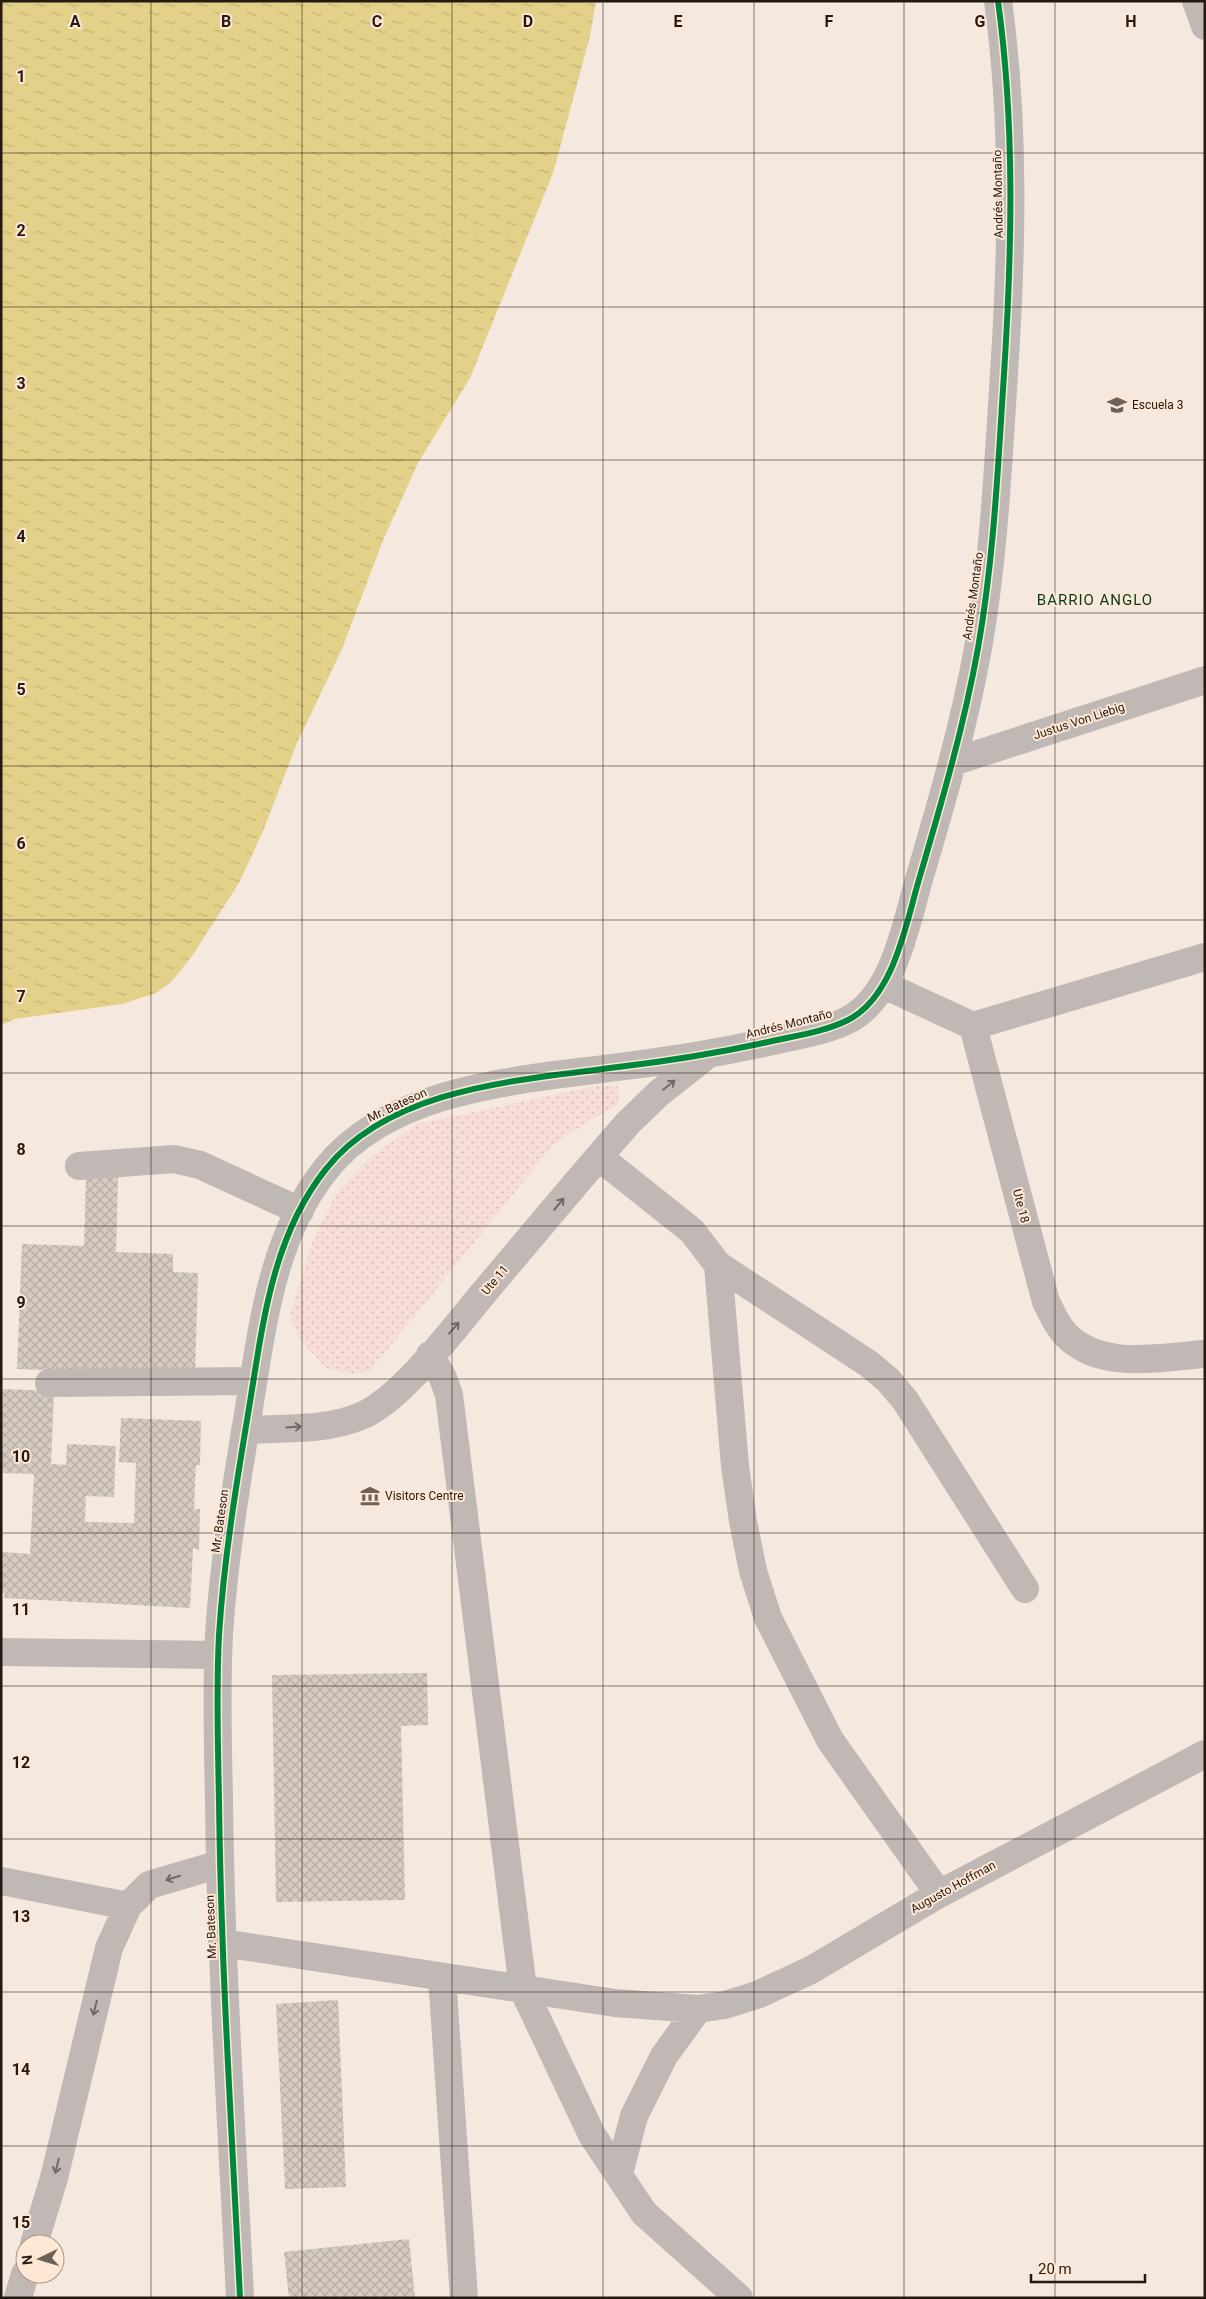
<svg xmlns="http://www.w3.org/2000/svg" width="1206" height="2299" font-family="Roboto,sans-serif">
	<style>
		.grass { fill: url(#grass-dots) }
		.water { fill: url(#water-ripples) }
		.building { fill: url(#building-cross-hatch) }
		.lines { fill: none; stroke-linecap: round; stroke-linejoin: round }
		.minor { stroke: #bfb8b5; stroke-width: 28 }
		.cycleway-casing { stroke: #fee7d5; stroke-width: 9 }
		.cycleway { stroke: #00873e; stroke-width: 6 }
		.oneway { stroke: #726964 }
		.grid { fill: none; stroke: #241a12; stroke-width: 1; stroke-opacity: 0.55 }
		.labels { text-anchor: middle; stroke-width: 4; stroke-linejoin: round; paint-order: stroke }
		.street-label { font-size: 12px; fill: #241a12; stroke: #fee7d5 }
		.poi-label { font-size: 12px; fill: #241a12; stroke: #fee7d5; text-anchor: start }
		.quarter-label { font-size: 15px; letter-spacing: 1px; fill: #003c1e; stroke: #fee7d5 }
		.grid-label { font-size: 16px; text-anchor: middle; font-weight: bold; fill: #241a12; stroke: #fee7d5; stroke-width: 4; stroke-linejoin: round; paint-order: stroke }
	</style>
	<defs>
		<pattern id="grass-dots" width="8" height="8" patternUnits="userSpaceOnUse" patternTransform="scale(1.25)"><rect width="8" height="8" fill="#f8ddd7"/><path d="M2 2h.1M6 6h.1" fill="none" stroke="#d4bdb8" stroke-width="1.8" stroke-linecap="round"/></pattern>
		<pattern id="water-ripples" width="26" height="14" patternUnits="userSpaceOnUse" patternTransform="scale(1.25)"><rect width="26" height="14" fill="#e3d089"/><path d="M2 4q2-2 4 0t4 0M15 11q2-2 4 0t4 0" fill="none" stroke="#c3b275"/></pattern>
		<pattern id="building-cross-hatch" width="8" height="8" patternUnits="userSpaceOnUse" patternTransform="scale(1.25)"><rect width="8" height="8" fill="#d5cbc1"/><path d="M0 0l8 8M0 8l8-8" fill="none" stroke="#b7aea5"/></pattern>
	</defs>
	<rect width="100%" height="100%" fill="#f5e8de"/>
	<path class="grass" d="M595,1086H618V1105L589,1121L553,1145L370,1371L352,1374L326,1368L298,1337L290,1315L313,1240L336,1194L369,1158L417,1124Z"/>
	<path class="water" d="M1,1H596L590,36L553,173L470,378L418,463L383,540L342,649L297,743L263,831L239,883L192,956L172,981L156,993L122,1004L15,1019L1,1025Z"/>
	<path class="building" d="M86,1176L118,1177L116,1252L173,1254V1272L198,1273L195,1375L17,1369L22,1244L84,1246Z
		M1,1389L54,1391L51,1464L66,1465L67,1444L116,1446L114,1497L86,1496L85,1522L134,1523L136,1463L119,1462L121,1418L201,1421L200,1465H196L194,1509H200L199,1550L193,1548L190,1608L4,1598L5,1593H1V1552L30,1554L34,1474L1,1473Z
		M427,1673L428,1725L401,1726L405,1900L276,1902L272,1675Z
		M338,2000L346,2187L285,2189L276,2004Z
		M409,2239L415,2298H289L284,2252Z"/>
	<g class="lines">
		<path class="minor" d="M1196,1L1205,26
			M953,762L1205,680
			M884,985L973,1026L1046,1302C1052,1313 1057,1326 1066,1335C1102,1371 1159,1357 1205,1354
			M973,1026L1205,957
			M599,1157L692,1231L718,1265L735,1466L743,1521L753,1571L768,1618L830,1740L939,1894
			M79,1166L174,1159L200,1165L300,1211
			M718,1265L869,1364L888,1380L905,1400L1025,1589
			M430,1355L443,1378L449,1395L523,1989L592,2135L644,2213L739,2298
			M49,1383L253,1381
			M245,1430C283,1428 326,1431 361,1416C400,1400 453,1330 481,1296C530,1238 578,1180 628,1123L658,1094L706,1056
			M1,1652L218,1655
			M1,1881L128,1906
			M222,1943L615,2003L698,2009L725,2005L757,1995L811,1970L939,1894L1205,1754
			M442,1977L464,2298
			M619,2174L634,2116L664,2056L698,2009
			M34,2244L54,2178L109,1948L128,1906L149,1885L220,1864
			M18,2298L25,2274
			M240,2298C232,2132 221,1967 219,1801C218,1746 216,1690 219,1635C224,1557 237,1480 250,1402C263,1322 273,1235 326,1169C391,1087 522,1080 618,1067C669,1061 718,1053 768,1042C794,1036 824,1032 848,1020C895,996 906,922 920,876C942,801 964,726 978,648C994,558 998,465 1004,374C1012,250 1015,124 998,1"/>
		<defs>
			<path id="cycleway" d="M240,2298C232,2132 221,1967 219,1801C218,1746 216,1690 219,1635C224,1557 237,1480 250,1402C263,1322 273,1235 326,1169C391,1087 522,1080 618,1067C669,1061 718,1053 768,1042C794,1036 824,1032 848,1020C895,996 906,922 920,876C942,801 964,726 978,648C994,558 998,465 1004,374C1012,250 1015,124 998,1"/>
		</defs>
		<use href="#cycleway" class="cycleway-casing"/>
		<use href="#cycleway" class="cycleway"/>
	</g>
	<defs><path id="oneway-shaft" d="M-6 0H5M1.5-3L5.5 0L1.5 3" fill="none" stroke-width="1.6" stroke-linecap="round" stroke-linejoin="round" transform="scale(1.25)"/></defs>
	<g class="oneway">
		<use href="#oneway-shaft" transform="translate(669 1085) rotate(-39)"/>
		<use href="#oneway-shaft" transform="translate(559 1204) rotate(-50)"/>
		<use href="#oneway-shaft" transform="translate(454 1328) rotate(-49)"/>
		<use href="#oneway-shaft" transform="translate(294 1427) rotate(-4)"/>
		<use href="#oneway-shaft" transform="translate(173 1878) rotate(163)"/>
		<use href="#oneway-shaft" transform="translate(95 2008) rotate(104)"/>
		<use href="#oneway-shaft" transform="translate(57 2166) rotate(104)"/>
	</g>
	<path class="grid" d="M151,1V2298M302,1V2298M452,1V2298M603,1V2298M754,1V2298M904,1V2298M1055,1V2298M1,153H1205M1,307H1205M1,460H1205M1,613H1205M1,766H1205M1,920H1205M1,1073H1205M1,1226H1205M1,1379H1205M1,1533H1205M1,1686H1205M1,1839H1205M1,1992H1205M1,2146H1205"/>
	<defs>
		<symbol id="school-bare" viewBox="-9 -9 18 18"><path d="M0-5L7-2L0 1L-7-2ZM-4 1L0 2.5L4 1V4Q0 6-4 4Z" fill="#6d6259" stroke="#fee7d5" stroke-width="2.5" paint-order="stroke"/></symbol>
		<symbol id="museum-bare" viewBox="-9 -9 18 18"><path d="M0-6L6-3V-2H-6V-3ZM-5-1h2V3h-2ZM-1-1h2V3h-2ZM3-1h2V3H3ZM-6 4H6V6H-6Z" fill="#6d6259" stroke="#fee7d5" stroke-width="2.5" paint-order="stroke"/></symbol>
	</defs>
	<g fill-rule="evenodd">
		<use href="#school-bare" x="1103" y="391" width="28" height="28"/>
		<use href="#museum-bare" x="356" y="1482" width="28" height="28"/>
	</g>
	<g class="labels">
		<g class="street-label">
			<text transform="translate(998 194) rotate(-91)" y="4">Andrés Montaño</text>
			<text transform="translate(973 596) rotate(-82)" y="4">Andrés Montaño</text>
			<text transform="translate(1079 721) rotate(-18)" y="4">Justus Von Liebig</text>
			<text transform="translate(789 1024) rotate(-14)" y="4">Andrés Montaño</text>
			<text transform="translate(397 1105) rotate(-25)" y="4">Mr. Bateson</text>
			<text transform="translate(1021 1206) rotate(75)" y="4">Ute 18</text>
			<text transform="translate(495 1280) rotate(-50)" y="4">Ute 11</text>
			<text transform="translate(220 1521) rotate(-82)" y="4">Mr. Bateson</text>
			<text transform="translate(953 1887) rotate(-29)" y="4">Augusto Hoffman</text>
			<text transform="translate(211 1927) rotate(-92)" y="4">Mr. Bateson</text>
		</g>
		<g class="poi-label">
			<text x="1132" y="409">Escuela 3</text>
			<text x="385" y="1500">Visitors Centre</text>
		</g>
		<g class="quarter-label">
			<text x="1095" y="605">BARRIO ANGLO</text>
		</g>
	</g>
	<g class="grid-label">
		<text x="75" y="27">A</text>
		<text x="226" y="27">B</text>
		<text x="377" y="27">C</text>
		<text x="528" y="27">D</text>
		<text x="678" y="27">E</text>
		<text x="829" y="27">F</text>
		<text x="980" y="27">G</text>
		<text x="1131" y="27">H</text>
		<text x="21" y="82">1</text>
		<text x="21" y="236">2</text>
		<text x="21" y="389">3</text>
		<text x="21" y="542">4</text>
		<text x="21" y="695">5</text>
		<text x="21" y="849">6</text>
		<text x="21" y="1002">7</text>
		<text x="21" y="1155">8</text>
		<text x="21" y="1308">9</text>
		<text x="21" y="1462">10</text>
		<text x="21" y="1615">11</text>
		<text x="21" y="1768">12</text>
		<text x="21" y="1922">13</text>
		<text x="21" y="2075">14</text>
		<text x="21" y="2228">15</text>
	</g>
	<rect width="1206" height="2299" fill="none" stroke="#241a12" stroke-width="5"/>
	<g transform="translate(40 2259) rotate(265)"><circle r="24" fill="#fee7d5" stroke="#a79587"/>
	<path d="M0-4L9 19L0 12L-9 19Z" fill="#6d6259"/>
	<text y="-8" font-size="14" font-weight="bold" text-anchor="middle" fill="#241a12">N</text>
	</g>
	<path d="M1031 2274v8h114v-8" fill="none" stroke="#241a12" stroke-width="2.5"/>
	<text x="1038" y="2274" font-size="15" fill="#241a12" stroke="#fee7d5" stroke-width="4" paint-order="stroke">20 m</text>
</svg>
